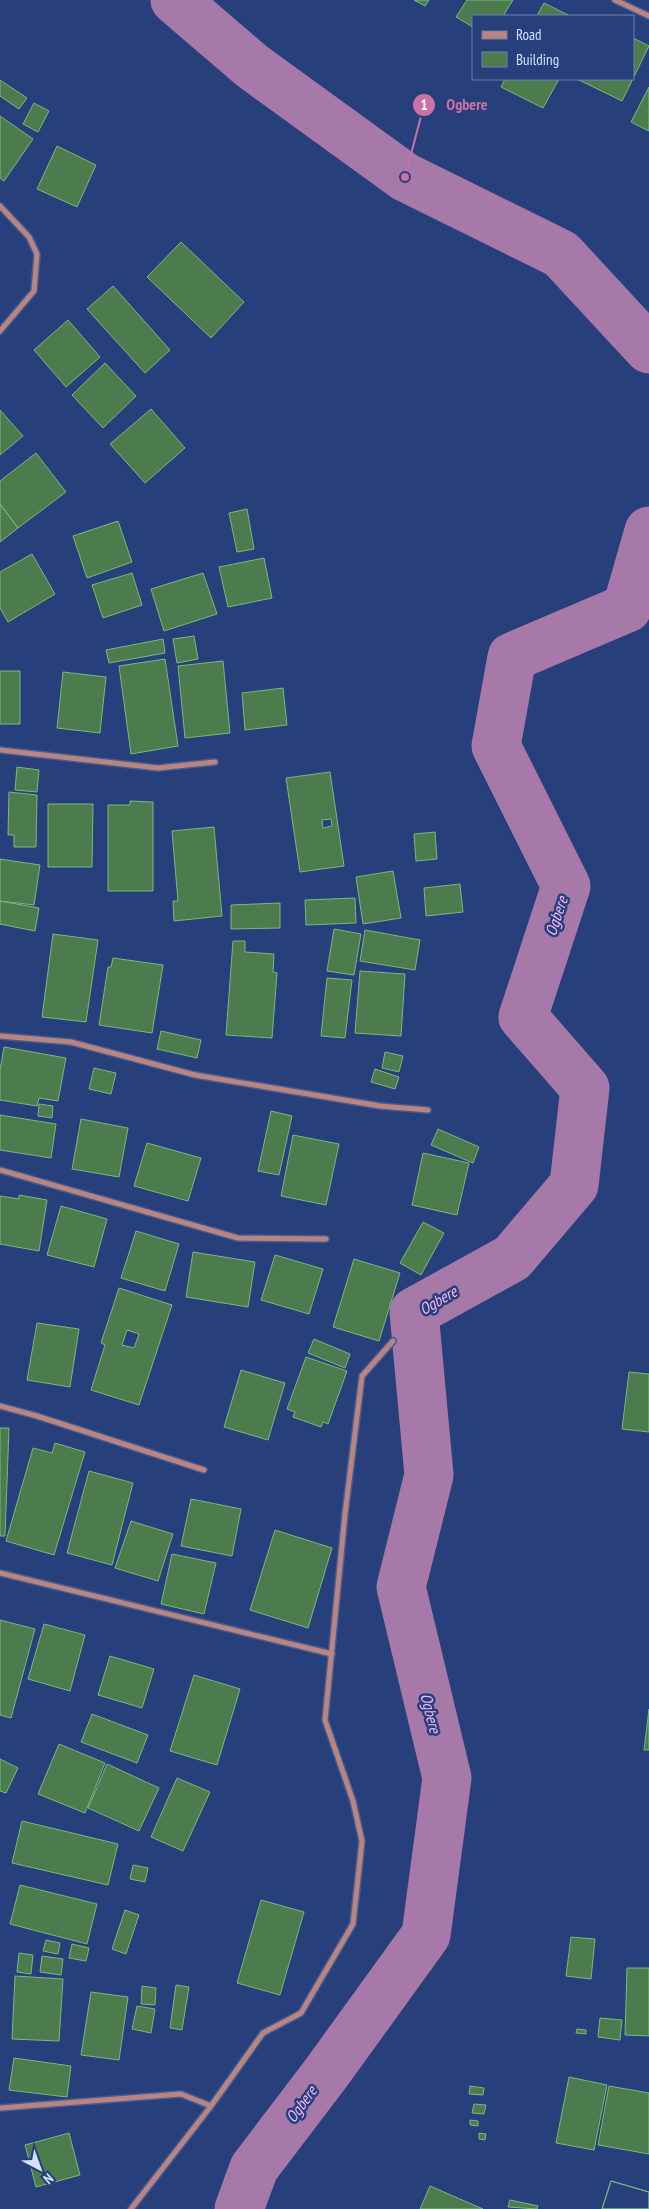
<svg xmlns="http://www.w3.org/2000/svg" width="649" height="2209" font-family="'PT Sans Narrow',sans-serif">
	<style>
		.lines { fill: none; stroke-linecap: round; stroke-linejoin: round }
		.river { stroke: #a679a8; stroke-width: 49 }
		.building { fill: #4c7c4e; stroke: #7bb97e; fill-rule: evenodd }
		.minor-casing { stroke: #465c93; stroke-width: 8 }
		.minor { stroke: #ba8580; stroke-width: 5 }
		.labels { text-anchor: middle; stroke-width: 5; stroke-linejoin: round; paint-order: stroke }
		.water-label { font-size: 16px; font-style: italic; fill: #f9b7fc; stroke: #273f7b }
		.leader { fill: none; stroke: #ca72a4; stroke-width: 2 }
		.callout-dot { fill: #ca72a4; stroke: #273f7b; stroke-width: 2 }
		.mark-label { font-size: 15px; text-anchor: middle; font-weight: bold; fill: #fff }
		.callout-label { font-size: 16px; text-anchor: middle; font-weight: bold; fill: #ca72a4; stroke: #273f7b; stroke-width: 5; stroke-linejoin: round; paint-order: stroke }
	</style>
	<rect width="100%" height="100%" fill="#273f7b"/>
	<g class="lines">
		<path class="river" d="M175,0L252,66L405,177L561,254L649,349
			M239,2209L254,2168L327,2072L426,1935L447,1778L401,1587L429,1475L414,1312L512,1258L574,1185L585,1088L523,1017L566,886L496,746L512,657L627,608L649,531"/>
	</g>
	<path class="building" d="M414,0H429L425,6Z
		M467,0H513L503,16H473V27L456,17Z
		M544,3L570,16H537Z
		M633,38L649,46L622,101L577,79H633Z
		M505,79H559L543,108L501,87Z
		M0,80L27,98L19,109L0,96Z
		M649,87V131L631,122Z
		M34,103L49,111L38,132L23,124Z
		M0,116L33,139L4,181L0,178Z
		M57,146L96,165L77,207L37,189Z
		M181,242L244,302L211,338L147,277Z
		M113,286L170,350L145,373L87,309Z
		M68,320L100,357L66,387L34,350Z
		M105,363L136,396L103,428L72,395Z
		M151,409L185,448L145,483L110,444Z
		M0,410L23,436L0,455Z
		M36,453L66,492L18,528L0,504V481Z
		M0,504L18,528L0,542Z
		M247,509L254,549L237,552L229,513Z
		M118,521L132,562L87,578L73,536Z
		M32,554L55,594L8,622L0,608V572Z
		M264,558L272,598L228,607L219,567Z
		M132,573L142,605L103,618L92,585Z
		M203,573L217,614L164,631L151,589Z
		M194,636L198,659L177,663L173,639Z
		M163,639L165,653L109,663L106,650Z
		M165,659L178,746L131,754L119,666Z
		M223,661L230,733L185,738L178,666Z
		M0,671H20V724H0Z
		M63,672L106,677L100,733L57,728Z
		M283,688L287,725L245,730L242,693Z
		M17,767L39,770L37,792L15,790Z
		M330,772L344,866L300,872L286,778ZM331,819L332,826L323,828L322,820Z
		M9,792L37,795L36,847H14V835H8Z
		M130,801L153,802V891H108V805H130Z
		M48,804H93L92,867H48Z
		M214,827L222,916L174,921L173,901H178L172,831Z
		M435,832L437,859L416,861L414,834Z
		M0,859L40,865L34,905L0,901Z
		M393,871L401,918L363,924L356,877Z
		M460,884L463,912L426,916L424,888Z
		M355,898L356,923L306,925L305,900Z
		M0,901L39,908L35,931L0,924Z
		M280,903V928L231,929V905Z
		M334,929L361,934L354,975L327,971Z
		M365,930L420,940L415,970L360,961Z
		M53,934L98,940L86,1022L42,1017Z
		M233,941H245V952L274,954L273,972L277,973L272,1038L226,1035Z
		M113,958L163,965L152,1033L99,1025L108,967H111Z
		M360,971L405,974L401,1036L355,1033Z
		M327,978L352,980L345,1038L321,1036Z
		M161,1031L201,1040L197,1058L157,1049Z
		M4,1047L66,1058L58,1101L39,1098L37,1106L0,1100V1070Z
		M385,1052L403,1056L399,1072L382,1068Z
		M94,1068L116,1073L111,1094L89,1089Z
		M375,1069L399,1077L395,1089L371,1082Z
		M39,1104L53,1106L52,1118L38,1116Z
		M271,1111L292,1116L279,1175L258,1171Z
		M0,1115L56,1124L51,1158L0,1150Z
		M81,1119L128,1128L119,1177L72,1169Z
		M438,1129L479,1147L473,1163L431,1145Z
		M293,1135L339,1144L326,1205L281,1196Z
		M147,1143L201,1158L188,1201L134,1186Z
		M423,1153L469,1163L457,1215L412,1205Z
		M19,1195L47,1200L39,1251L0,1244V1196L19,1199Z
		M61,1206L107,1219L94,1267L47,1255Z
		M423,1222L444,1233L421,1275L400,1263Z
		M136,1231L179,1244L165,1291L121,1278Z
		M193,1252L255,1262L248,1307L186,1297Z
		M275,1255L323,1269L309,1314L261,1300Z
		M354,1259L400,1273L379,1341L333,1327Z
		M119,1288L172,1305L139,1405L91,1390L105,1345L101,1343ZM127,1330L139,1334L134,1348L122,1345Z
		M37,1323L79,1329L70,1387L27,1380Z
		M314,1339L350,1354L345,1368L308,1353Z
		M306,1357L347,1371L328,1424L323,1422L321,1427L293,1417L295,1412L287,1409Z
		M241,1370L285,1383L268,1440L224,1427Z
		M629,1372L649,1374V1432L622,1429Z
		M0,1428H9L5,1536H0Z
		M55,1443L85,1452L54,1555L6,1541L33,1448L52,1453Z
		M89,1471L133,1483L112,1565L67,1553Z
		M191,1499L241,1509L232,1556L181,1546Z
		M131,1521L173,1534L158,1581L115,1568Z
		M275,1530L332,1548L308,1628L250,1610Z
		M172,1554L216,1563L204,1614L161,1604Z
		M0,1620L35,1629L11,1718L0,1715Z
		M44,1624L85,1635L70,1691L28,1679Z
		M110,1656L154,1669L142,1708L98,1695Z
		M194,1675L240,1689L217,1765L170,1751Z
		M649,1709V1750H644Z
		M92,1714L148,1735L137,1763L81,1742Z
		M59,1744L105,1763L85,1813L38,1794Z
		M0,1759L18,1768L6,1793L0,1791Z
		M107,1764L159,1788L139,1831L88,1808Z
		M177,1778L210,1792L183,1851L151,1837Z
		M22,1821L118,1844L108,1885L12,1863Z
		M133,1865L148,1868L145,1882L130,1879Z
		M20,1885L97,1904L87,1944L10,1924Z
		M261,1900L304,1912L280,1995L237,1983Z
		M125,1910L139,1915L126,1954L112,1949Z
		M571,1937L595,1939L591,1979L566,1976Z
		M46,1940L60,1943L58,1954L43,1951Z
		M72,1944L89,1948L86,1961L69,1958Z
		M19,1953L33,1955L31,1974L17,1972Z
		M42,1956L63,1959L61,1975L40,1972Z
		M627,1968H649V2036L625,2035Z
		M15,1976L63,1979L59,2041L12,2039Z
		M176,1985L189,1987L182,2030L170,2028Z
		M142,1986L156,1988L155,2005L141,2004Z
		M91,1992L128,1997L119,2060L81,2055Z
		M137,2006L155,2009L151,2033L132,2029Z
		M600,2018L622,2020L620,2040L598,2037Z
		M577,2029L586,2030V2034L576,2033Z
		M14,2058L71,2066L67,2097L9,2090Z
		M569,2077L607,2085L594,2150L556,2143Z
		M470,2086L484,2088L483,2095L469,2094Z
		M609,2086L649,2093V2154L598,2145Z
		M474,2104L486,2105L484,2114L472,2113Z
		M470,2120L478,2121V2126L470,2125Z
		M69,2133L80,2175L36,2187L25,2145Z
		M479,2133L486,2134L485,2140L479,2139Z
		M611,2181L649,2192V2209H602Z
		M611,2181L649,2192V2209H602Z
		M430,2186L483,2209H420Z
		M510,2200L538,2206L537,2209L508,2207Z"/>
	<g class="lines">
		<defs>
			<path id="minor" d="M615,0L649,16
				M0,206L29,237L37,254L34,291L0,331
				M0,750L158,768L215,762
				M0,1036L71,1042L195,1075L380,1106L428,1110
				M0,1170L238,1238L326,1239
				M0,1406L37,1416L204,1470
				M0,1573L332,1654
				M0,2108L181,2094L211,2106
				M131,2209L211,2106L263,2033L301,2013L353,1924L362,1841L353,1801L325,1720L345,1514L362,1376L393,1341"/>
		</defs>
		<use href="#minor" class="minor-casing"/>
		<use href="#minor" class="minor"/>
	</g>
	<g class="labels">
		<g class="water-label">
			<text transform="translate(556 916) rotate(-72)" y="6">Ogbere</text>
			<text transform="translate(438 1300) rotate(-31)" y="6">Ogbere</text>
			<text transform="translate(431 1713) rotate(76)" y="6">Ogbere</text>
			<text transform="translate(301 2104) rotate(-54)" y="6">Ogbere</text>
		</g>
	</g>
	<path class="leader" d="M405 177L424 105"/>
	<g class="callout-dot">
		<circle cx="405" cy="177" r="5"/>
		<circle cx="424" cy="105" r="12"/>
	</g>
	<g class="mark-label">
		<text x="424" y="110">1</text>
	</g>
	<g class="callout-label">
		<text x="467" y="110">Ogbere</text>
	</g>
	<rect x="472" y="15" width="162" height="65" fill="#273f7b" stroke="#6c80af"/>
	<rect x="482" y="31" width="25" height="8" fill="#ba8580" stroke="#6c80af"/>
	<text x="516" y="40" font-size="15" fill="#d3e1fe">Road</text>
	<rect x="482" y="52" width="25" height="15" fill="#4c7c4e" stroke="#6c80af"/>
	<text x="516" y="65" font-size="15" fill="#d3e1fe">Building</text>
	<g transform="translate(40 2169) rotate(139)" stroke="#273f7b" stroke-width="4" paint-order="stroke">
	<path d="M0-4L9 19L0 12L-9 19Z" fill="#d3e1fe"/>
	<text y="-8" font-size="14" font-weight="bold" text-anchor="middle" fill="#d3e1fe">N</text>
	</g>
</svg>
